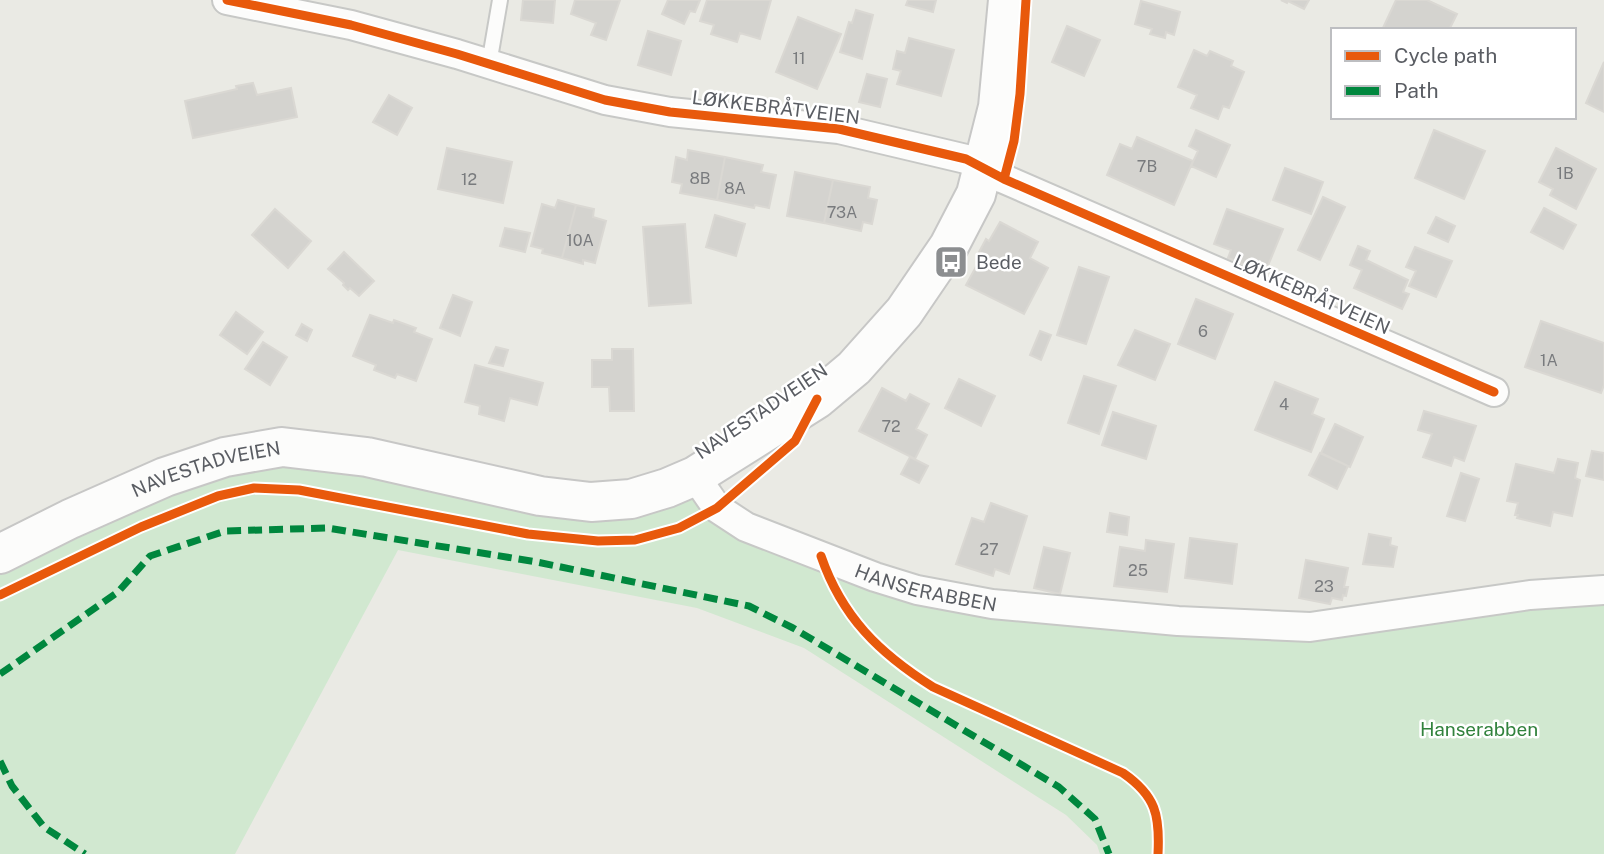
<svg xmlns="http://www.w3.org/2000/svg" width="1604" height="854" font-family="'Public Sans',sans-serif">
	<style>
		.green { fill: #d1e8d0 }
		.building { fill: #d4d3cf; stroke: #dad8d3; stroke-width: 2 }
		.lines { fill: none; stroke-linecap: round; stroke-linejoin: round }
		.lane-casing { stroke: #c7c8c6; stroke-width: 18 }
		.street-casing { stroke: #c7c8c6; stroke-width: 32 }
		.secondary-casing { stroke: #c7c7c6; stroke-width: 42 }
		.lane { stroke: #fcfcfb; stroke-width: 14 }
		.street { stroke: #fcfcfb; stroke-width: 28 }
		.secondary { stroke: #fcfcfb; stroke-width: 38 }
		.quiet { stroke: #00873e; stroke-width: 7; stroke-dasharray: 14 7; stroke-linecap: butt }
		.cycleway-casing { stroke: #fff; stroke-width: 13 }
		.cycleway { stroke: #e8590c; stroke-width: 9 }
		.labels { text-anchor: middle; stroke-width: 5; stroke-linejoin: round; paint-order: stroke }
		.number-label { font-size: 16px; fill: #797b7e }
		.street-label { font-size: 19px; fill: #5a5d63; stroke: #fff }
		.poi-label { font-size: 19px; fill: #5a5d63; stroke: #fff; text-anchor: start }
		.park-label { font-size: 19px; fill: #32823d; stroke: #fff }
	</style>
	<rect width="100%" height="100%" fill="#eaeae4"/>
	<path class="green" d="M225,457L540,496L695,476L717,508L875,577L1310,627L1604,590V854H1100L1097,845L1066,815L804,648L697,608L398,550L235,854H0V554Z"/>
	<path class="building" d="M523,0H555L553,23L521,20Z
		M575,0H620L606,40L591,35L596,23L571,14Z
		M668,0H700L695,12L690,11L684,24L662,14Z
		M707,0H771L760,39L740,33L737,42L711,34L714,25L700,21Z
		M908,0H936L933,12L906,5Z
		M1281,0H1309L1304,9L1288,1L1287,3Z
		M1396,0H1427L1457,14L1449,30H1382Z
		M1141,1L1180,12L1174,35L1166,32L1165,38L1150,34L1152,29L1135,24Z
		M856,10L873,15L862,59L840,52L849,22L852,23Z
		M798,17L841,34L817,89L776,72Z
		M1067,26L1100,40L1084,76L1052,62Z
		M648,31L681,41L671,75L638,65Z
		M909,38L954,50L941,96L897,84L901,71L893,69L897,51L905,53Z
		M1194,50L1207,56L1210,51L1233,61L1231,66L1244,72L1229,108L1223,106L1218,119L1191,108L1197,95L1178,87Z
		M1604,62V112L1586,103Z
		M867,74L887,79L880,107L859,102Z
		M253,83L257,95L291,88L297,117L193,138L185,101L237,89L236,86Z
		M389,95L412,108L397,135L373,122Z
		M1196,130L1230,145L1216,177L1191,166L1198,151L1189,146Z
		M1434,130L1485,151L1464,199L1415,178Z
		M1137,137L1193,161L1174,205L1107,175L1120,144L1132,149Z
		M447,148L512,162L503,203L438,189Z
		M1556,148L1596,169L1576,209L1550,195L1553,189L1539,182Z
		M688,150L725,157L717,200L680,193L682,184L672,182L676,157L687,160Z
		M725,157L763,165L761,172L776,175L769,208L755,205L754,208L717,200Z
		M1285,168L1323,182L1311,214L1273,200Z
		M795,172L833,180L824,223L787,216Z
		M833,180L870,187L868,198L877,200L872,224L863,222L861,231L824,223Z
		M1323,197L1345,207L1320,260L1298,250Z
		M558,200L576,205L562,258L542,253L543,249L531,246L542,204L555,208Z
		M576,205L594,209L593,217L606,221L595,263L583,260V264L562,258Z
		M1544,208L1576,225L1563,249L1531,232Z
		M275,209L311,241L288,268L252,235Z
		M1227,209L1283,229L1265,273L1228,258L1231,250L1214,244Z
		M715,215L745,224L736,256L706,247Z
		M1436,217L1455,226L1448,242L1428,233Z
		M1000,222L1038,242L1030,258L1048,268L1024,314L966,285L983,254L979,252L986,239L989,241Z
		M685,224L691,303L649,306L643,227Z
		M505,228L530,233L525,252L500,246Z
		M1358,246L1370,251L1366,260L1408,280L1403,292L1409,294L1402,309L1354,288L1362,270L1350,265Z
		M1415,247L1452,261L1436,297L1409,286L1416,271L1406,267Z
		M344,252L374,281L359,296L350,288L348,290L343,285L344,283L328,269Z
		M1079,267L1109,277L1086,344L1057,335Z
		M453,295L472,302L460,336L440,328Z
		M1196,299L1233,314L1215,359L1178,344Z
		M236,312L263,332L247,354L220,335Z
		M370,315L393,323L394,320L416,328L414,332L432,339L416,381L397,374L395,378L374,370L376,365L353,356Z
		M1541,321L1604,343V385L1601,393L1525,367Z
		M302,324L312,330L307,341L296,335Z
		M1135,330L1170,344L1155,380L1118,365Z
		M1040,331L1051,335L1041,360L1030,355Z
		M263,342L287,357L270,385L245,369Z
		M496,347L508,350L503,366L489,363Z
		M612,349H633L634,411H610L609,387H592V360H612Z
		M475,365L543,383L537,405L510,398L504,421L479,414L480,406L465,402Z
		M1084,376L1116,386L1099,434L1068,423Z
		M959,379L995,396L981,426L945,408Z
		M1275,382L1318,399L1312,414L1324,419L1311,452L1255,430Z
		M882,388L906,401L910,394L929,404L916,429L927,435L915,459L859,431Z
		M1424,411L1476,426L1464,461L1454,457L1451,466L1423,457L1432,434L1418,430Z
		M1113,412L1156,426L1146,459L1102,445Z
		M1335,424L1363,437L1350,467L1321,453Z
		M1592,451L1604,453V480L1586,476Z
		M1320,453L1348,466L1337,489L1309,475Z
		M910,457L928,466L919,483L901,474Z
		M1558,459L1578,463L1575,478L1580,480L1572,516L1553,512L1550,526L1517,518L1518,515H1515L1518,503L1507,501L1516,464L1554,473Z
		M1461,473L1479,479L1465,521L1447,516Z
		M991,503L1027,516L1009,574L995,569L993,576L956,564L972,518L984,522Z
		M1110,513L1129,517L1127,535L1107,532Z
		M1369,534L1391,538L1390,545L1397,547L1393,567L1363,564Z
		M1190,538L1237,544L1232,584L1185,578Z
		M1146,540L1174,544L1167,592L1114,586L1120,547L1145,551Z
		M1044,547L1070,553L1060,594L1034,588Z
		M1306,560L1348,568L1344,587H1348L1346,596L1343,595L1342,600L1332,598L1330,604L1299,598Z"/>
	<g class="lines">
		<defs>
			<path id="lane" d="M489,64L500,0"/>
			<g id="street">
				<path d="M227,0L351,25L457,54L605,100L670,112L839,129L966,159L1004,179L1494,392"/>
				<path id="s1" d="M695,476L717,508L746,527L875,577L917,590L992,604L1178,621L1310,627L1530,595L1604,590"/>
			</g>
			<g id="secondary">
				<path id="s2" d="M0,554L70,519L165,477L225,457L282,447L367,457L540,496L591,502L631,499L667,488L695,476L817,399L854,368L904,312L949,246L976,194L998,107L1008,0"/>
			</g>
		</defs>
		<use href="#lane" class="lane-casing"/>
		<use href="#street" class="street-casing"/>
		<use href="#secondary" class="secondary-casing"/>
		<use href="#lane" class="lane"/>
		<use href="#street" class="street"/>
		<use href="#secondary" class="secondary"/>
		<path class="quiet" d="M0,674L118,592L150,556L225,531L327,528L537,562L749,606L793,628L1059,787L1095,819L1109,854
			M0,761L12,786L44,827L85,854"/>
		<defs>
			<path id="cycleway" d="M227,0L351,25L457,54L605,100L670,112L839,129L966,159L1004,179L1494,392
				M1004,179L1014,141L1020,94L1026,0
				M821,556C842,617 879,653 933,687L1123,773C1156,796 1160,815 1158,854
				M0,595L141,527L218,496L254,488L299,490L528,534L598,541L635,540L679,528L717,508L795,441L817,399"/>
		</defs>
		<use href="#cycleway" class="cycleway-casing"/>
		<use href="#cycleway" class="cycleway"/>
	</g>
	<defs>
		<symbol id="bus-square" viewBox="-11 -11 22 22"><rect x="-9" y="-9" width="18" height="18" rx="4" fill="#8c8e90" stroke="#fff"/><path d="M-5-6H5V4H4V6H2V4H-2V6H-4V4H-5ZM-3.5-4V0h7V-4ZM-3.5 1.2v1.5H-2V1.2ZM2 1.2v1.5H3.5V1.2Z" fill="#fff"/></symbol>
	</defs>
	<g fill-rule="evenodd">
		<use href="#bus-square" x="932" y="243" width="38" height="38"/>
	</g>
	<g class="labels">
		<g class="number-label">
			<text x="799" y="64">11</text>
			<text x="1147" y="172">7B</text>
			<text x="1565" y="179">1B</text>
			<text x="700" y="184">8B</text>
			<text x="469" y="185">12</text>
			<text x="735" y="194">8A</text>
			<text x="842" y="218">73A</text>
			<text x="580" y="246">10A</text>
			<text x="1203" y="337">6</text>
			<text x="1549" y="366">1A</text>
			<text x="1284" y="410">4</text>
			<text x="891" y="432">72</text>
			<text x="989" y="555">27</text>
			<text x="1138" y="576">25</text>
			<text x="1324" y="592">23</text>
		</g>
		<g class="street-label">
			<text transform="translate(776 107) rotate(7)" y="7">LØKKEBRÅTVEIEN</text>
			<text transform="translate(1312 294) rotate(24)" y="7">LØKKEBRÅTVEIEN</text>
			<text transform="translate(761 411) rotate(-34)" y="7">NAVESTADVEIEN</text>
			<text dy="7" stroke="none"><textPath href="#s2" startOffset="224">NAVESTADVEIEN</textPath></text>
			<text dy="7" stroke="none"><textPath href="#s1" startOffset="264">HANSERABBEN</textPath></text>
		</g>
		<g class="poi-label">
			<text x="976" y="269">Bede</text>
		</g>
		<g class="park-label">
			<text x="1479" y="736">Hanserabben</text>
		</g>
	</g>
	<rect x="1331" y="28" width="245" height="91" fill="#ffffff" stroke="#bdbec1" stroke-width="2"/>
	<rect x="1345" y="51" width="35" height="10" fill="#e8590c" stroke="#bdbec1" stroke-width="2"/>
	<text x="1394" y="63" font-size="21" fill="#5a5d63">Cycle path</text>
	<rect x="1345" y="86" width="35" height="10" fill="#00873e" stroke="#bdbec1" stroke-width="2"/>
	<text x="1394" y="98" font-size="21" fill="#5a5d63">Path</text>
</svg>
